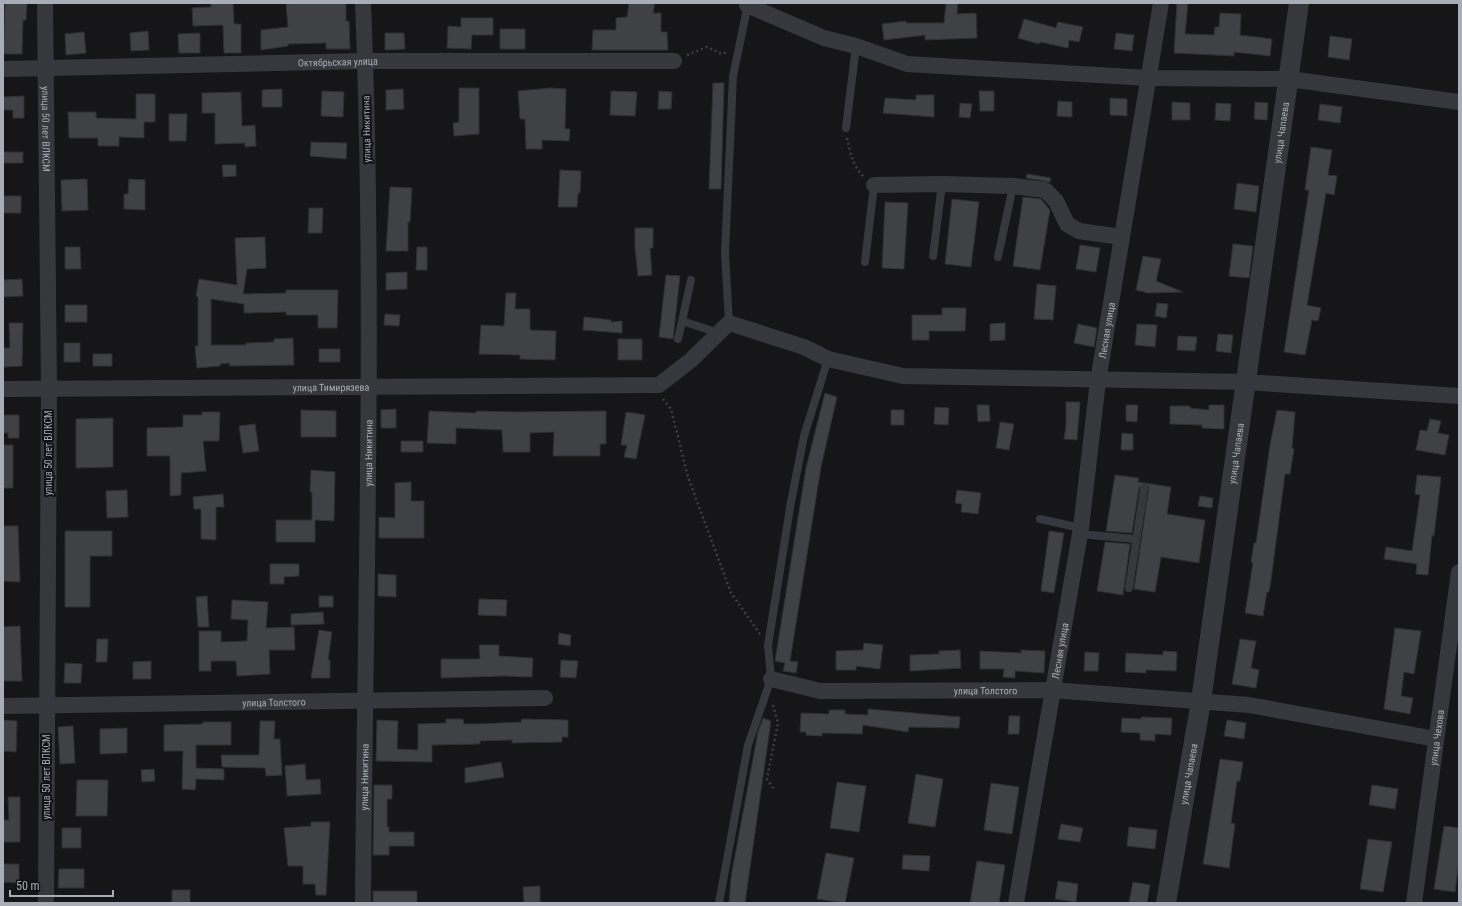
<svg xmlns="http://www.w3.org/2000/svg" width="1462" height="906" font-family="'Roboto Condensed',sans-serif">
	<style>
		.building { fill: #404145; stroke: #303034 }
		.lines { fill: none; stroke-linecap: round; stroke-linejoin: round }
		.path { stroke: #3d3f44; stroke-width: 2.5; stroke-dasharray: 2 3; stroke-linecap: butt }
		.service { stroke: #37383d; stroke-width: 8 }
		.minor { stroke: #37383d; stroke-width: 16 }
		.tertiary { stroke: #37383d; stroke-width: 20 }
		.labels { text-anchor: middle; stroke-width: 4; stroke-linejoin: round; paint-order: stroke }
		.street-label { font-size: 10px; fill: #a8adb8; stroke: #111113 }
	</style>
	<rect width="100%" height="100%" fill="#161618"/>
	<path class="building" d="M5,3H27L26,20H23L22,54H3Z
		M211,3H233L234,24H241V53H224L223,25L193,26L192,8L211,7Z
		M296,3H346V21H349L350,49H326V43L288,44V46L261,50V30L288,27L286,4Z
		M629,3H655L653,13H661V32H667L668,50H592L593,30H616V18L627,17Z
		M946,3H958L957,14L976,13L977,38L925,40V35L884,40L882,24L906,21V23H944Z
		M1177,3H1188L1185,34L1214,35L1215,27H1219L1220,13L1241,14L1240,35L1272,39L1270,56L1234,52V56L1174,53Z
		M461,18H493V35H472L471,49L447,48L448,26L461,27Z
		M1024,19L1056,28L1058,22L1083,27L1079,42L1069,40L1068,48L1040,42L1039,44L1018,38Z
		M500,29H525V49H500Z
		M148,31L149,50L131,51L130,33Z
		M84,32L86,53L66,55L65,34Z
		M200,33V53H179L178,34Z
		M385,33H404L405,49L385,50Z
		M1116,33L1134,35L1132,51L1114,49Z
		M1330,36L1352,39L1349,60L1328,57Z
		M713,83H724L721,189H709Z
		M459,88H479V134L454,136L453,123L459,122Z
		M550,88L566,89L565,129H570L569,141L542,140V149H526L525,119H520L518,91Z
		M282,89V107H262V90Z
		M403,89L404,109L386,110V90Z
		M322,91L344,92L343,117L321,116Z
		M611,91L637,92L635,116L610,115Z
		M659,91L672,92L671,109H658Z
		M979,91H994V111H980Z
		M241,92L242,126L255,125L256,146L245,147V143L215,144V113H202V93Z
		M136,94H155V122H144V138L119,137V146H98V138H69L68,112H96V118L136,119Z
		M916,95H934V117L883,113L885,98L916,100Z
		M24,96V118H13V110H3V97Z
		M1110,98L1127,99V116L1110,115Z
		M1058,101L1072,102V117L1057,116Z
		M1172,102L1190,103V120H1172Z
		M1255,102L1268,103L1267,120L1254,119Z
		M960,103L972,104L970,118L959,117Z
		M1216,103L1231,104L1230,121L1215,120Z
		M1320,104L1342,107L1340,123L1318,120Z
		M169,114H187L186,141H169Z
		M311,142L347,143L346,159L310,156Z
		M1311,147L1332,150L1328,175L1337,176L1334,195L1326,193L1307,305L1321,308L1318,321L1312,320L1305,355L1284,352L1309,190H1305Z
		M3,152H23V163H3Z
		M222,165H236V176L223,177Z
		M560,170L581,171L580,193H578L577,207H558Z
		M1027,174L1051,178L1050,182L1026,178Z
		M87,179L88,210L62,211L61,180Z
		M129,179L145,180V210L124,209V194H128Z
		M1237,183L1259,186L1256,212L1234,209Z
		M390,187L412,188L410,222H408V251H386Z
		M3,196H21V213H3Z
		M1023,197L1041,199L1050,210L1040,270L1013,266Z
		M952,199L979,202L971,267L945,264Z
		M885,202L908,203L904,269L882,268Z
		M309,208H323L322,233H308Z
		M635,228H653V248H650L652,275L638,276L635,248Z
		M265,237L266,268L247,269L243,294L286,293V290H338L337,328H318V315H286V312L244,313V304L211,299V345H246V343L274,342V339L293,338L294,365L230,366L229,363L220,364V366L197,368L195,346H198V297L196,296L199,279L237,285L235,238Z
		M1233,244L1253,246L1249,278L1229,276Z
		M1080,245L1100,248L1096,272L1076,269Z
		M65,247H80L81,269H65Z
		M417,247H427V270H416Z
		M1143,256L1161,259L1156,281L1183,292L1148,293L1136,290Z
		M407,272V289L386,290V273Z
		M666,275L680,276L673,339L659,337Z
		M22,279L23,296L3,297V280Z
		M1037,284L1056,286L1053,320L1034,319Z
		M506,293H516L515,309H530V330L556,331L555,360L520,359V355L479,354L481,325L504,326Z
		M1157,303L1168,304L1166,318L1155,316Z
		M65,305H87V322H65Z
		M942,308H966L965,331H929V340H912V315H942Z
		M385,314L400,315L399,326L384,325Z
		M584,317L611,320V322L622,321V333L583,330Z
		M9,323H23L22,366L3,367V348H10Z
		M1005,323V340L990,341V324Z
		M1078,324L1097,328L1094,347L1074,343Z
		M1137,324L1157,325L1155,347L1135,345Z
		M1218,334L1233,335L1231,353L1216,351Z
		M1178,336L1197,337L1195,351L1177,350Z
		M618,339H642V360H618Z
		M64,343H80V362H64Z
		M319,349H340V362H319Z
		M93,354H112V366H93Z
		M825,393L837,397L821,467L790,661L798,662L796,673L783,671L785,663L775,661L806,468Z
		M1066,402H1080L1077,440L1064,439L1066,426Z
		M977,405H989L990,421L978,422Z
		M1126,405H1138L1137,422L1126,421Z
		M1209,405H1224V429L1202,428V425L1170,424V406H1190V408L1209,410Z
		M935,407L949,408L948,425L934,424Z
		M396,409V428H381V410Z
		M301,410L336,411V437H301Z
		M891,410H904V425H891Z
		M1277,410L1295,412L1292,448L1294,449L1290,474H1285L1271,580L1269,592H1267L1263,616L1245,613L1253,563L1251,562L1254,543H1256L1270,445Z
		M429,411L476,413V411L515,412L606,411V444H600V456H553L554,432L530,433V452H503L502,430L456,428V444L427,443Z
		M202,412H220L219,441H203L206,471L181,473V495L170,496V456H147V428L183,427V415H202Z
		M626,412L645,415L636,459L624,457L627,445H621Z
		M3,415H19V438H8V433H3Z
		M113,418V467L76,468V419Z
		M1430,419L1441,421L1438,433L1449,435L1445,455L1416,450L1420,430L1427,431Z
		M1000,422L1014,424L1009,450L996,448Z
		M255,424L259,451L243,453L239,426Z
		M1122,433L1133,434V450H1121Z
		M401,441H423V452H401Z
		M3,445H13V488H3Z
		M311,470L335,472L334,521L315,520V542H276V520H312V492H310Z
		M1115,475L1139,478L1138,482L1171,487L1167,514L1205,520L1199,563L1161,557L1155,592L1134,589L1149,487L1144,484L1139,488L1132,533L1106,531Z
		M1417,475L1441,477L1434,536L1432,535L1428,575L1416,574L1417,564L1384,559L1386,547L1412,551L1420,495L1415,494Z
		M411,482V501H424V538H379V517L395,518V483Z
		M127,490L128,517L107,518L106,491Z
		M957,490L981,493L978,514L961,512L962,504L955,503Z
		M223,494L224,507H216V540L201,539V509H194L193,497Z
		M1200,496L1213,498L1212,508L1198,506Z
		M3,526H18L20,582L3,581Z
		M65,531H112V556H90V607H65Z
		M1049,531L1064,533L1054,593L1041,591Z
		M1105,542L1130,544L1123,595L1097,591Z
		M270,564H299V576L284,577V584H270Z
		M378,574L396,575V597L378,596Z
		M207,596L209,627H198L196,597Z
		M319,596H333V607H319Z
		M479,599L507,600L506,616L478,615Z
		M232,600L268,602L266,628L294,627L295,650H269L270,674L237,676L236,661H211V671H199V631H221V642L247,641L248,620L231,619Z
		M323,612L324,624L291,625V614Z
		M20,626L22,681H3V627Z
		M1395,628L1421,631L1414,674L1404,672L1401,696L1413,698L1410,714L1384,709Z
		M319,630L332,632L328,660H330V678H311Z
		M559,633L571,635L570,646L558,644Z
		M97,639H108L107,662H96Z
		M1240,639L1256,641L1251,668L1259,670L1256,688L1232,684Z
		M864,643L883,645L880,669L856,666V670H836V651L863,650Z
		M479,645H499V656L533,658L532,677L504,676L441,678V659H480Z
		M960,650L961,668L910,671V655L939,654V651Z
		M1021,650L1045,651L1044,673L1015,671V678L1003,677L1004,669H980V651L1021,653Z
		M1163,651L1177,652L1176,671L1146,670V673L1125,672L1126,653L1163,655Z
		M1085,652L1099,653L1098,671H1084Z
		M561,660L578,661L576,678L560,677Z
		M151,661V679H133V662Z
		M65,663L82,664L81,683H64Z
		M868,709L960,717L959,728L909,727L908,732L863,725L862,734L822,733V736L806,735V732H800L801,713L829,714V710H845V714L868,715Z
		M1009,716H1020L1019,734H1008Z
		M1141,717L1172,718L1171,735L1155,734V741L1140,740V733L1121,732L1122,718L1141,719Z
		M763,718L771,721L745,903H729L731,877L758,732Z
		M446,719H463L464,724H479L521,722L522,719L568,720V737H562V742L512,743V740L480,741V744L432,745V762L376,761L377,720L398,721L397,749L418,750V724L446,723Z
		M3,720L17,721L16,752L3,751Z
		M1227,720L1246,723L1244,739L1224,736Z
		M260,721H275L274,739H280L282,775L266,776L265,768L222,767L221,755H259Z
		M203,722H231V745H196V768L224,769V780L196,779L195,790L182,789L183,751H164V725L203,724Z
		M73,726L75,763L60,764L58,727Z
		M127,728V753L100,754V729Z
		M1220,759L1243,762L1240,781H1237L1231,823L1235,824L1229,868L1203,864Z
		M501,762L504,777L465,783V768Z
		M305,764L306,780L320,779L321,794L287,796L285,766Z
		M154,769L155,781L142,782L141,770Z
		M916,774L943,779L935,827L908,823Z
		M77,780H108L107,816H76Z
		M837,782L866,786L859,832L830,828Z
		M991,783L1019,787L1012,834L984,830Z
		M374,785H392V799H387V827H389V832H414V846H389V855H373Z
		M1372,785L1398,789L1395,809L1369,805Z
		M8,797H20V842H3V820H9Z
		M311,822H330L326,895H316L315,884H303V866H288L284,828L311,826Z
		M1061,824L1083,828L1080,842L1058,839Z
		M1444,826L1459,828V860L1455,892L1434,889Z
		M1129,827L1157,830L1155,849L1127,846Z
		M62,828H81V848H62Z
		M1368,839L1392,842L1383,892L1360,889Z
		M826,853L854,858L845,903L817,899Z
		M903,855L930,856L929,871L902,869Z
		M977,861L1005,865L999,903H970Z
		M3,864H19V883L3,882Z
		M59,869H84V888H58Z
		M1058,881L1078,884L1076,902L1055,899Z
		M1133,882L1150,885L1147,903L1129,902Z
		M540,886V903H524L523,887Z
		M172,890H190V903H172Z
		M373,891H417V903H373Z"/>
	<g class="lines">
		<path class="path" d="M687,55L707,47L722,54L728,52
			M847,138C850,152 853,167 864,177
			M663,399L671,409L688,477L731,593L760,634
			M773,705L778,723L767,779L775,791"/>
		<path class="service" d="M846,128L856,46
			M933,256L942,184
			M998,257L1013,186
			M865,262L874,185
			M682,321L719,333
			M729,323L725,253L733,76L748,4
			M678,339L691,280
			M1040,519L1081,528
			M1080,534L1135,539
			M1129,588L1144,489
			M719,903L748,745L771,679L768,645L791,502L804,436L828,359"/>
		<g class="minor">
			<path id="s1" d="M45,3L49,390L46,903"/>
			<path d="M747,5L824,38L856,46L907,64L1149,78L1289,79L1459,102"/>
			<path id="s2" d="M3,69L365,61H674"/>
			<path d="M874,185L942,184L1013,186L1045,190L1056,201L1067,224L1079,231L1121,237"/>
			<path id="s3" d="M3,389L659,385L691,360L729,323L804,347L828,359L903,376L1245,382L1459,396"/>
			<path id="s4" d="M771,679L820,691L1052,690L1249,705L1436,739"/>
			<path id="s5" d="M3,706L545,698"/>
			<path id="s6" d="M363,903C365,603 375,303 363,3"/>
			<path id="s7" d="M1016,903L1081,528L1098,381L1161,3"/>
			<path id="s8" d="M1414,903L1459,572"/>
		</g>
		<path class="tertiary" id="s9" d="M1166,903L1201,701L1299,3"/>
	</g>
	<g class="labels">
		<g class="street-label">
			<text dy="4" stroke="none"><textPath href="#s2" startOffset="335">Октябрьская улица</textPath></text>
			<text dy="4" stroke="none"><textPath href="#s1" startOffset="126">улица 50 лет ВЛКСМ</textPath></text>
			<text transform="translate(366 129) rotate(-91)" y="4">улица Никитина</text>
			<text dy="4" stroke="none"><textPath href="#s9" startOffset="779">улица Чапаева</textPath></text>
			<text dy="4" stroke="none"><textPath href="#s7" startOffset="580">Лесная улица</textPath></text>
			<text dy="4" stroke="none"><textPath href="#s3" startOffset="328">улица Тимирязева</textPath></text>
			<text transform="translate(48 453) rotate(-90)" y="4">улица 50 лет ВЛКСМ</text>
			<text dy="4" stroke="none"><textPath href="#s6" startOffset="450">улица Никитина</textPath></text>
			<text dy="4" stroke="none"><textPath href="#s9" startOffset="455">улица Чапаева</textPath></text>
			<text dy="4" stroke="none"><textPath href="#s7" startOffset="256">Лесная улица</textPath></text>
			<text dy="4" stroke="none"><textPath href="#s4" startOffset="216">улица Толстого</textPath></text>
			<text dy="4" stroke="none"><textPath href="#s5" startOffset="271">улица Толстого</textPath></text>
			<text dy="4" stroke="none"><textPath href="#s8" startOffset="167">улица Чехова</textPath></text>
			<text dy="4" stroke="none"><textPath href="#s9" startOffset="131">улица Чапаева</textPath></text>
			<text transform="translate(46 777) rotate(-90)" y="4">улица 50 лет ВЛКСМ</text>
			<text dy="4" stroke="none"><textPath href="#s6" startOffset="126">улица Никитина</textPath></text>
		</g>
	</g>
	<rect width="1462" height="906" fill="none" stroke="#a8adb8" stroke-width="8"/>
	<path d="M10 890v6h103v-6" fill="none" stroke="#a8adb8" stroke-width="2"/>
	<text x="16" y="890" font-size="12" fill="#a8adb8" stroke="#111113" stroke-width="3" paint-order="stroke">50 m</text>
</svg>
